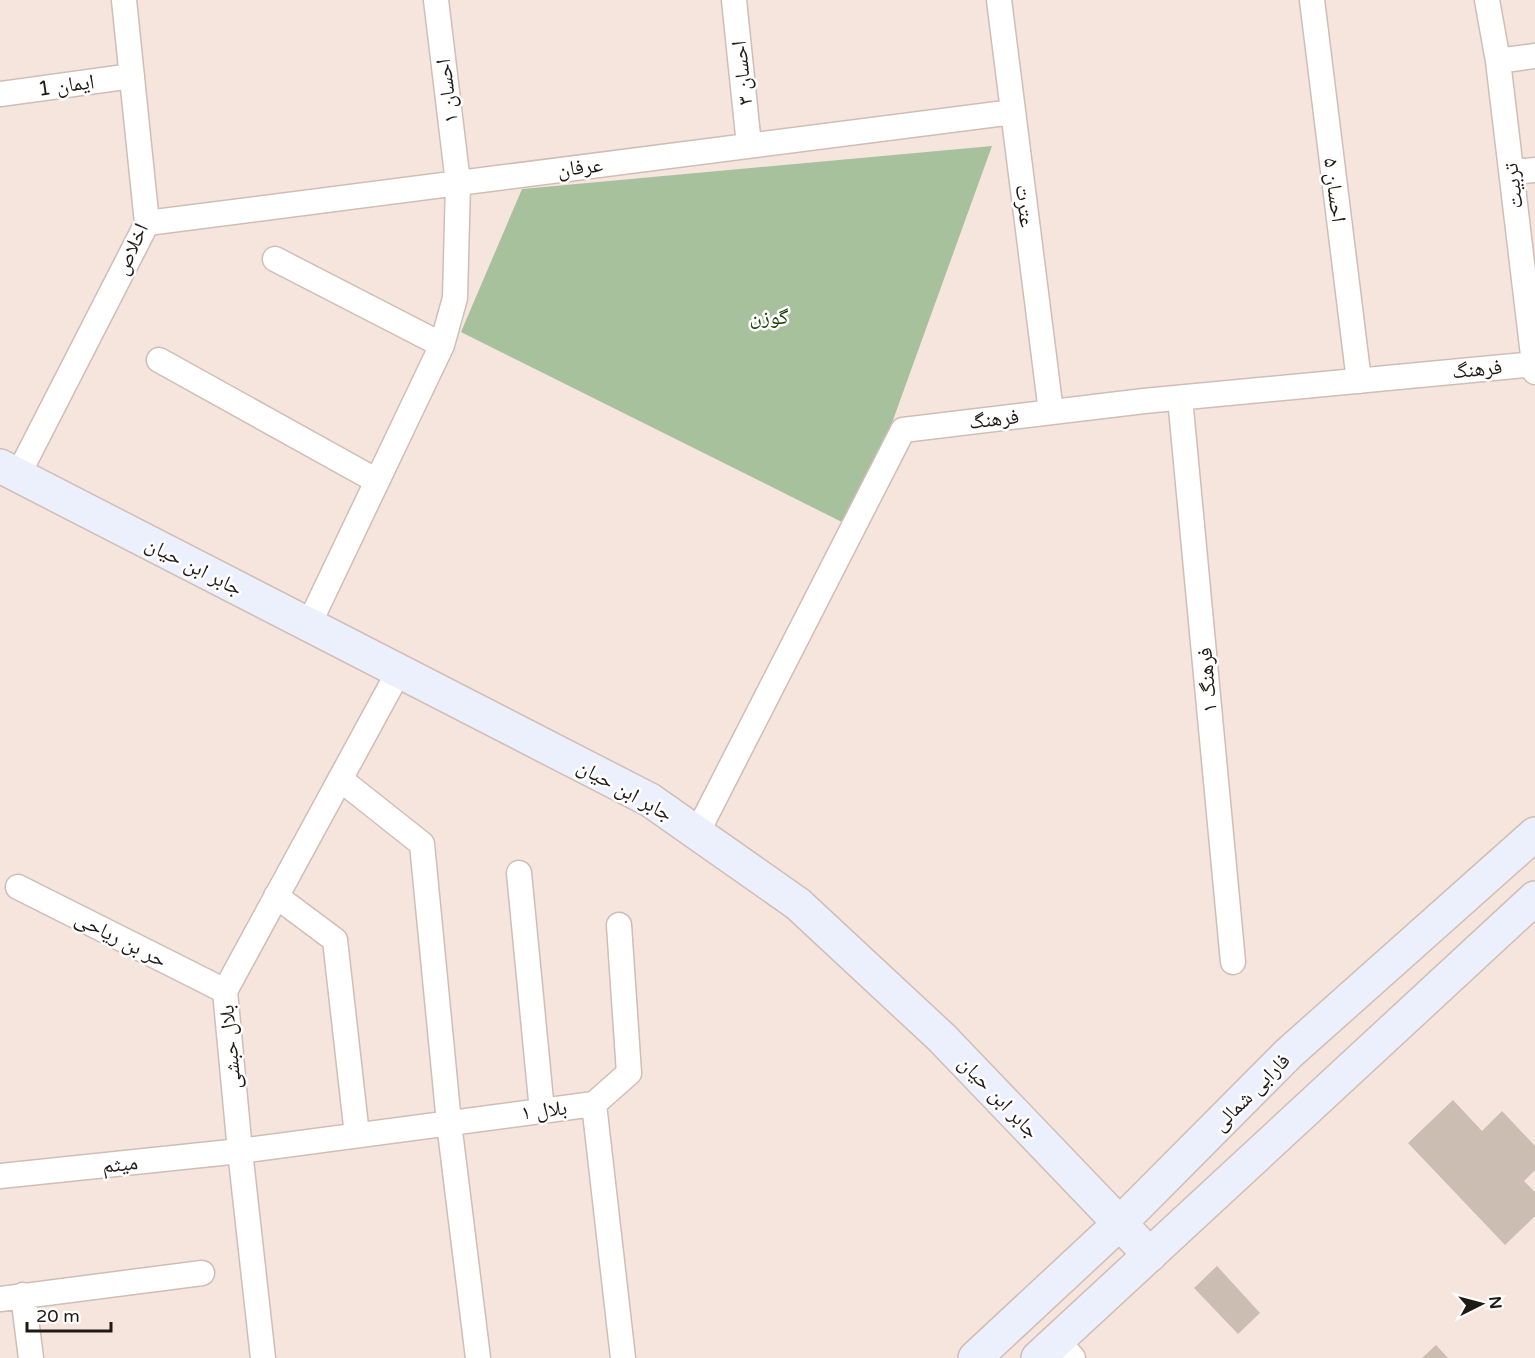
<svg xmlns="http://www.w3.org/2000/svg" width="1535" height="1358" font-family="'Varela Round','Noto Naskh Arabic',sans-serif">
	<style>
		.green { fill: #a7c19d }
		.building { fill: #cbbdb2 }
		.lines { fill: none; stroke-linecap: round; stroke-linejoin: round }
		.street-casing { stroke: #cfbeb6; stroke-width: 27 }
		.secondary-casing { stroke: #cfbeb6; stroke-width: 36 }
		.street { stroke: #fff; stroke-width: 24 }
		.secondary { stroke: #ecf0fd; stroke-width: 33 }
		.labels { text-anchor: middle; stroke-width: 5; stroke-linejoin: round; paint-order: stroke }
		.street-label { font-size: 21px; fill: #201a17; stroke: #fff }
		.park-label { font-size: 21px; fill: #1b3e07; stroke: #fff }
	</style>
	<rect width="100%" height="100%" fill="#f6e5dd"/>
	<path class="green" d="M992,146L854,528L461,332L522,189Z"/>
	<path class="building" d="M1453,1100L1482,1131L1502,1111L1535,1146V1170L1524,1181L1535,1192V1216L1505,1245L1408,1143Z
		M1217,1266L1260,1313L1238,1334L1194,1288Z
		M1436,1345L1448,1358H1422Z"/>
	<g class="lines">
		<defs>
			<path id="street" d="M734,0L749,145
				M999,0L1051,412
				M1312,0L1359,381
				M1487,0L1498,61L1535,372
				M1498,61L1535,56
				M0,94L132,76
				M1512,172L1535,170
				M147,223L1013,112
				M275,259L442,345
				M159,360L377,481
				M1180,398L1233,962
				M18,475L147,223L124,0
				M309,624L442,345L455,298L458,183L436,0
				M340,779L422,844L449,1123L478,1358
				M697,833L903,430L1144,401L1535,364
				M519,873L542,1111
				M18,887L225,991
				M276,896L335,940L357,1135
				M594,1104L629,1073L619,925
				M0,1176L240,1151L594,1104L623,1358
				M23,1295L31,1358
				M0,1299L202,1273
				M1057,1340L1073,1358
				M263,1358L240,1151L225,991L399,671"/>
			<path id="secondary" d="M0,466L650,800L798,904L942,1038L1150,1255
				M975,1358L1120,1223L1288,1054L1535,834
				M1038,1358L1535,898"/>
		</defs>
		<use href="#street" class="street-casing"/>
		<use href="#secondary" class="secondary-casing"/>
		<use href="#street" class="street"/>
		<use href="#secondary" class="secondary"/>
	</g>
	<g class="labels">
		<g class="street-label">
			<text transform="translate(742 73) rotate(-96)" y="7">احسان ۳</text>
			<text transform="translate(66 85) rotate(-8)" y="7">ایمان 1</text>
			<text transform="translate(447 91) rotate(-97)" y="7">احسان ۱</text>
			<text transform="translate(580 167) rotate(-7)" y="7">عرفان</text>
			<text transform="translate(1513 186) rotate(-97)" y="7">تربیت</text>
			<text transform="translate(1335 190) rotate(83)" y="7">احسان ۵</text>
			<text transform="translate(1025 206) rotate(83)" y="7">عترت</text>
			<text transform="translate(131 249) rotate(-66)" y="7">اخلاص</text>
			<text transform="translate(1477 369) rotate(-6)" y="7">فرهنگ</text>
			<text transform="translate(994 419) rotate(-7)" y="7">فرهنگ</text>
			<text transform="translate(194 566) rotate(27)" y="7">جابر ابن حیان</text>
			<text transform="translate(1207 680) rotate(-95)" y="7">فرهنگ ۱</text>
			<text transform="translate(625 790) rotate(29)" y="7">جابر ابن حیان</text>
			<text transform="translate(121 939) rotate(27)" y="7">حر بن ریاحی</text>
			<text transform="translate(230 1047) rotate(-95)" y="7">بلال حبشی</text>
			<text transform="translate(1251 1092) rotate(-45)" y="7">فارابی شمالی</text>
			<text transform="translate(999 1097) rotate(46)" y="7">جابر ابن حیان</text>
			<text transform="translate(544 1110) rotate(-7)" y="7">بلال ۱</text>
			<text transform="translate(120 1164) rotate(-6)" y="7">میثم</text>
		</g>
		<g class="park-label">
			<text x="769" y="324">گوزن</text>
		</g>
	</g>
	<g transform="translate(1481 1304) rotate(84)" stroke="#ffffff" stroke-width="4.5" paint-order="stroke">
	<path d="M0-4.5L10 22L0 15L-10 22Z" fill="#201a17"/>
	<text y="-9" font-size="16" font-weight="bold" text-anchor="middle" fill="#201a17">N</text>
	</g>
	<path d="M27 1322v9h84v-9" fill="none" stroke="#201a17" stroke-width="3"/>
	<text x="36" y="1322" font-size="18" fill="#201a17" stroke="#ffffff" stroke-width="4.5" paint-order="stroke">20 m</text>
</svg>
